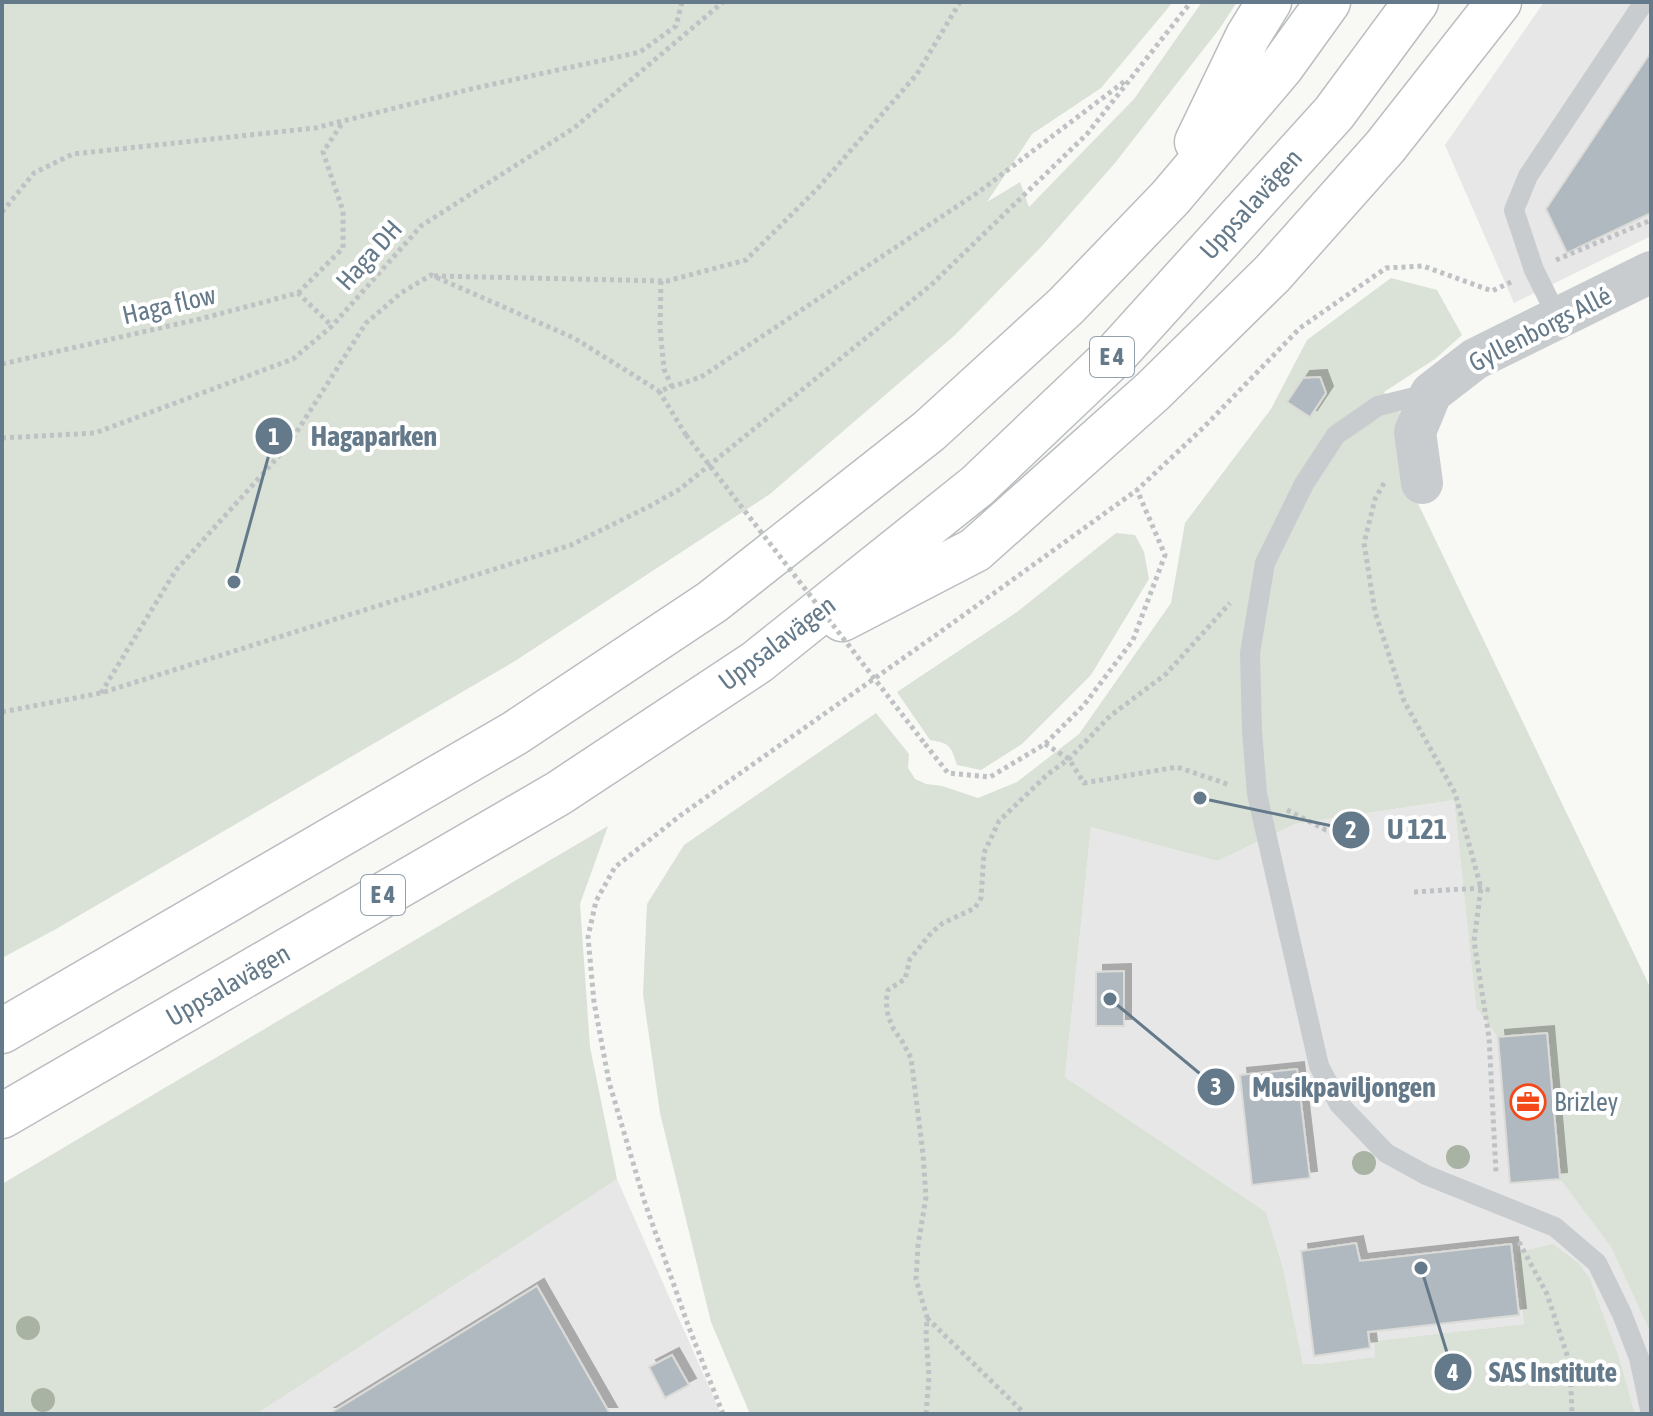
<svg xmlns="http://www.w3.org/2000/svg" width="1653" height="1416" font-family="'Asap Condensed',sans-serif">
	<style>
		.built { fill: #e6e7e6 }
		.green { fill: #dae1d6 }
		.building { fill: #b0b9bf; stroke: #dadad7; stroke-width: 2; filter: url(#shadow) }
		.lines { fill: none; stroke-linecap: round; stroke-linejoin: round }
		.motorway-casing { stroke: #babec1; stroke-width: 47 }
		.path { stroke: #bfc2c4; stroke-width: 5; stroke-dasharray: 4 4; stroke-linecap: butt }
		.service { stroke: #c8cccf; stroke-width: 20 }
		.minor { stroke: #c8cccf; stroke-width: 42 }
		.motorway { stroke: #fff; stroke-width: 44 }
		.path-bridge { stroke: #bfc2c4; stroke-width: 5; stroke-dasharray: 4 4; stroke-linecap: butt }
		.tree { fill: #a8b3a3 }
		.labels { text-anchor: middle; stroke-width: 8; stroke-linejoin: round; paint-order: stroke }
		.shield { fill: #fff; stroke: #92a1ac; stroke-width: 2 }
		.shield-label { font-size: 24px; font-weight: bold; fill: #647989 }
		.street-label { font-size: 26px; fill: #647989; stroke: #fff }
		.poi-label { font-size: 26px; fill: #647989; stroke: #fff; text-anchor: start }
		.leader { fill: none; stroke: #647989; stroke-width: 3 }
		.callout-dot { fill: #647989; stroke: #fff; stroke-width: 3 }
		.mark-label { font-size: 24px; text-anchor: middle; font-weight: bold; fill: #fff }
		.callout-label { font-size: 28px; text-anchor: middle; font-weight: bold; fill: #647989; stroke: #fff; stroke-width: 8; stroke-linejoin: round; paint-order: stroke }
	</style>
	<defs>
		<filter id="shadow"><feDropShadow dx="7" dy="-7" stdDeviation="0" flood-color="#0004"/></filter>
	</defs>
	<rect width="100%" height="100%" fill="#f8f8f5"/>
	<path class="built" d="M1544,2H1651V236L1514,303L1445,145Z
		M1454,800L1476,1007L1547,1033L1560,1179L1611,1247L1651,1334V1414H1635L1619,1357L1590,1279L1516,1253L1524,1324L1374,1341L1376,1357L1319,1364H1303L1283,1268L1266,1212L1065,1077L1091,827L1217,861L1295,824Z
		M617,1179L721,1414H251L418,1302Z"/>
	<path class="green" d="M2,2H1173L1101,88L1032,134L987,202L1020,182L1029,207L1134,99L1202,2H1237L1220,28L1115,163L1041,247L955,335L770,494L515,661L56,929L2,958Z
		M1391,278L1437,290L1462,335L1435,359L1384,392L1404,418L1412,491L1651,989V1334L1611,1247L1560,1179L1547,1033L1498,1037L1476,1007L1454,800L1295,824L1217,861L1091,827L1065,1077L1266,1212L1283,1268L1303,1364H1319L1375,1357L1374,1341L1524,1324L1516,1253L1553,1244L1578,1263L1590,1279L1619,1357L1635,1414H750L711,1322L660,1113L643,994L647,904L684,845L876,713L909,754L908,768L915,779L926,784L942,786L978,798L1017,782L1079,734L1171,603L1185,523L1271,409L1307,340Z
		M1116,533L1135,535L1144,552L1149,579L1091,675L1022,744L981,770L957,765C951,746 950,743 930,740L897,692L1017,612Z
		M608,826L580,904L590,1047L617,1179L256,1414H2V1184Z"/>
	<path class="building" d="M1651,52V213L1567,253L1546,209Z
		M1320,377L1326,393L1310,417L1287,402L1303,378Z
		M1124,971V1026H1096V972Z
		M1547,1033L1560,1179L1510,1183L1498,1037Z
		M1297,1069L1310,1178L1252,1185L1240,1075Z
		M1356,1243L1360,1261L1511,1244L1519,1315L1368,1332L1370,1348L1314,1356L1301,1251Z
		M537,1286L610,1414H329Z
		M672,1355L689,1385L665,1398L649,1367Z"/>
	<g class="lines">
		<defs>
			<path id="motorway" d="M1197,142L1248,36L1269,2
				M842,619L975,550L1153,391L1273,273L1385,147L1499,2
				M2,1031L515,733L712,602L929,431L1066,306L1170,198L1282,66L1328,2
				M2,1116L559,793L757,662L977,486L1116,354L1334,113L1416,2"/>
		</defs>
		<use href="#motorway" class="motorway-casing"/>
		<path class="path" d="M2,212L34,173L73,154L315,128L471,89L640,52L676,26L682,2
			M1556,260L1651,220
			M434,276L667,281L746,260L818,188L917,74L960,2
			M661,281L660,328L664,369L672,387
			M298,293L343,248V211L323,152L343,122
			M2,364L204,318L298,293L332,326
			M686,435L659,391L701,377L980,191L1125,81
			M2,438L95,433L293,359L332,326L421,226L574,128L723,2
			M1384,483L1375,499L1364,543L1375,612L1404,701L1455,793L1481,888L1474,941L1489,1037L1496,1173
			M101,693L176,570L287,447L366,323L401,293L431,275L574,338L659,391
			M2,712L101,693L571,545L650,506L680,489L931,285L1087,134L1191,2
			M925,744L948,773L990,777L1045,744L1084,705L1133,640L1165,555L1137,490
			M1045,744L1069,759L1084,783L1177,767L1230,785
			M1287,810L1326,830L1343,828
			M1414,892L1481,888L1493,891
			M1519,1242L1547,1294L1570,1364L1572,1414
			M927,1318L1025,1414
			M723,1414L688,1325L645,1203L609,1082L594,1002L588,937L596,901L615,867L681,815L936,635L1137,490L1203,428L1300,328L1386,268L1423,266L1492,291L1511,282
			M926,1414L929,1377L926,1335L927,1317L916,1279L918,1245L926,1197L923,1154L911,1058L902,1041L894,1030L888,1016L886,1001L888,990L905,979L910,959L932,932L943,923L975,908L981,898L984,853L999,821L1048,774L1069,759L1110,716L1166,674L1230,603"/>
		<path class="service" d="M1558,318L1534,270L1514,210L1528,176L1644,2
			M1431,393L1378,406L1336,435L1304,484L1265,563L1250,653L1252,731L1257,794L1319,1066L1339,1104L1386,1153L1426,1175L1555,1227L1597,1263L1622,1314L1639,1358L1651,1414"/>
		<path class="minor" d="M1422,483L1415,432L1431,393L1475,359L1651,272"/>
		<use href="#motorway" class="motorway"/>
		<path class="path-bridge" d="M686,435L925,744"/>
	</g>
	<g class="tree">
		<circle cx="1458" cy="1157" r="12"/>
		<circle cx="1364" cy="1163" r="12"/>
		<circle cx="28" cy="1328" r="12"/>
		<circle cx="43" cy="1400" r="12"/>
	</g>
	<defs>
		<symbol id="office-ring" viewBox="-11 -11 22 22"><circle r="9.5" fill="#fff" stroke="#f44819" stroke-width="1.5"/><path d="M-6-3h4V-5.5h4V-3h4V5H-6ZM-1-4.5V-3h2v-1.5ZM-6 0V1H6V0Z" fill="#f44819"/></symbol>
	</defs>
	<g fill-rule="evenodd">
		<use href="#office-ring" x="1508" y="1082" width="40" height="40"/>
	</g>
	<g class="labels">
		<g class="shield">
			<rect x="1090" y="337" width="44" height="40" rx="6"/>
			<rect x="361" y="875" width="44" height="40" rx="6"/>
		</g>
		<g class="shield-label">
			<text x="1112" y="365">E 4</text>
			<text x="383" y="903">E 4</text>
		</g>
		<g class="street-label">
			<text transform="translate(1251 204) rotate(-48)" y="9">Uppsalavägen</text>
			<text transform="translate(369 255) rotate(-48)" y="9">Haga DH</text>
			<text transform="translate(169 305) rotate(-13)" y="9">Haga flow</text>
			<text transform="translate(1540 329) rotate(-27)" y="9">Gyllenborgs Allé</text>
			<text transform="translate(777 643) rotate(-37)" y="9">Uppsalavägen</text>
			<text transform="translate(228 985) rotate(-30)" y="9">Uppsalavägen</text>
		</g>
		<g class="poi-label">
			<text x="1554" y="1111">Brizley</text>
		</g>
	</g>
	<path class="leader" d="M234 582L274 436M1200 798L1351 830M1110 999L1216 1087M1421 1268L1453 1372"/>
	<g class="callout-dot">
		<circle cx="234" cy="582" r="8"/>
		<circle cx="1200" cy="798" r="8"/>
		<circle cx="1110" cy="999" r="8"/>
		<circle cx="1421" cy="1268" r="8"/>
		<circle cx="274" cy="436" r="20"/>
		<circle cx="1351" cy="830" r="20"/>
		<circle cx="1216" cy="1087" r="20"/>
		<circle cx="1453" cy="1372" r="20"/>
	</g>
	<g class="mark-label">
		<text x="274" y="445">1</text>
		<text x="1351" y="838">2</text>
		<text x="1216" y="1095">3</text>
		<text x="1453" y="1381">4</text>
	</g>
	<g class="callout-label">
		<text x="374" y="446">Hagaparken</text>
		<text x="1417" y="839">U 121</text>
		<text x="1344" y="1097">Musikpaviljongen</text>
		<text x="1553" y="1382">SAS Institute</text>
	</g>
	<rect width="1653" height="1416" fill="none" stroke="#647989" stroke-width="8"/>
</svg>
